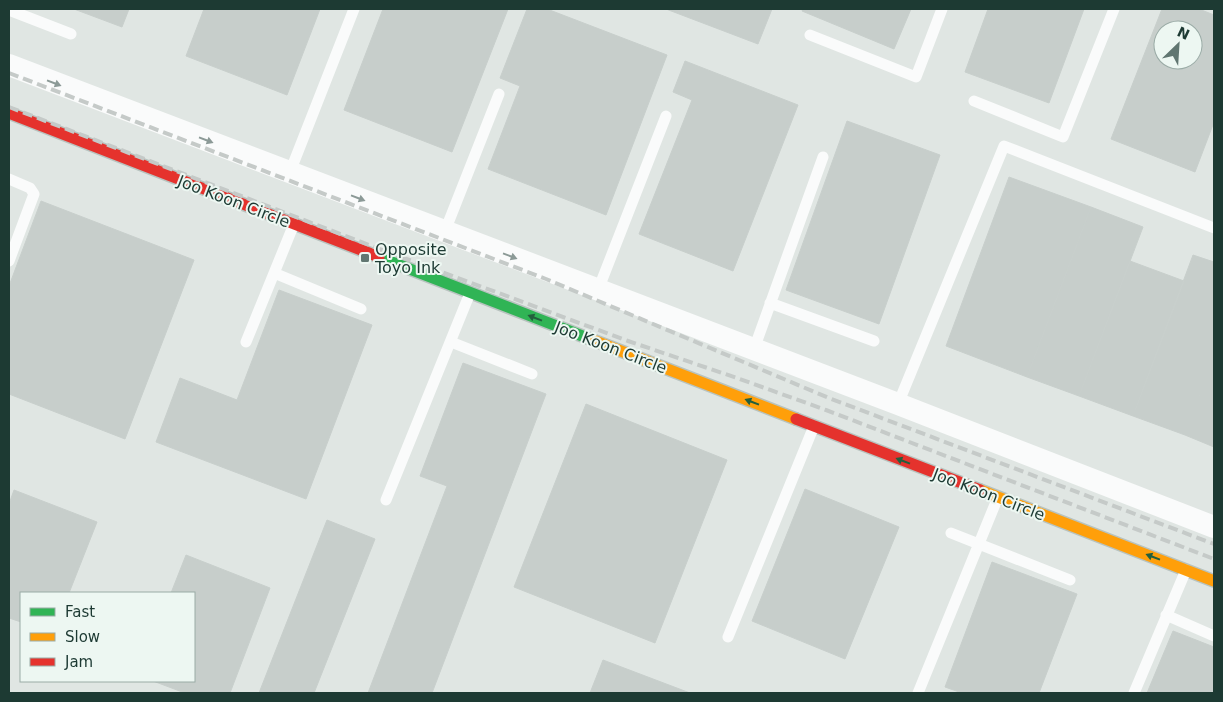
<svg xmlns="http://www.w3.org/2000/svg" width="1223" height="702" font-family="'DejaVu Sans',sans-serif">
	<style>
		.building { fill: #c7cecb; stroke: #c8cfcc; fill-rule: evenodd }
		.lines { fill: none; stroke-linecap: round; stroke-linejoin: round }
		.fast-casing { stroke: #b8c3bf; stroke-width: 14 }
		.slow-casing { stroke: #b8c3bf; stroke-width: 14 }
		.jam-casing { stroke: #b8c3bf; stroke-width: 14 }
		.lane { stroke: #fafbfb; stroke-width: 11 }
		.street { stroke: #fafbfb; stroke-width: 22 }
		.fast { stroke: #30b455; stroke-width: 11 }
		.slow { stroke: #ff9f0a; stroke-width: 11 }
		.jam { stroke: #e5322d; stroke-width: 11 }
		.rail { stroke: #c5cac8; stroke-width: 4; stroke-dasharray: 10 5; stroke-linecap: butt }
		.oneway { fill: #8c9a97 }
		.oneway2 { fill: #235f3d }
		.poi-dot { fill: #617671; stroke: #edf7f2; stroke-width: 2 }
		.labels { text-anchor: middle; stroke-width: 4; stroke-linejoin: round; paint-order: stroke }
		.street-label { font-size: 16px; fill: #1d3a33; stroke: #edf7f2 }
		.poi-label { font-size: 16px; fill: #1d3a33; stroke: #edf7f2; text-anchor: start }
	</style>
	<rect width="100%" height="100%" fill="#e0e6e3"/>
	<path class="building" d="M74,9H129L122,27Z
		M204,9H320L287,95L186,56Z
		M383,9H508L452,152L344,110Z
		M527,9H547L667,55L606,215L488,169L520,86L500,78Z
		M666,9H772L758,44Z
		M803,9H911L894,49L802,11Z
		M988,9H1084L1049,103L965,72Z
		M1162,9H1199L1214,15V122L1195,172L1111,139ZM1163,30H1193V60H1163Z
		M685,61L798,105L733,271L639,234L692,100L673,92Z
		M847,121L940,155L879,324L786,290Z
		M1009,177L1091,207L1027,377L946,346Z
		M41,201L194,260L125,439L9,394V286Z
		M1091,207L1143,227L1079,396L1027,377Z
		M1193,255L1214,262V356L1185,435L1133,416Z
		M1130,261L1184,281L1133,416L1079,396Z
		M279,290L372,325L306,499L156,442L180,378L237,400Z
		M1214,356V447L1185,435Z
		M463,363L546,394L432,693H368L447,486L420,476Z
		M586,404L727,460L655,643L514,587Z
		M805,489L899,527L845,659L752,621Z
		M14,490L97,522L69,593H21V622L9,618V504Z
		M327,520L375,539L314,693H259Z
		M186,555L270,588L230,693H185L153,681H194V593H171Z
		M992,562L1077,594L1039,693H962L945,687Z
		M1173,631L1214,647V693H1147Z
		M603,660L690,693H590Z"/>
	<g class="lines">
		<defs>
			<path id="fast" d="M379,257L590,339"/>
			<path id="slow" d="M590,339L796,419
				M980,490L1214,581"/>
			<path id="jam" d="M9,113L379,257
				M796,419L980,490"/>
		</defs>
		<use href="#fast" class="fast-casing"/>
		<use href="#slow" class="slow-casing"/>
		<use href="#jam" class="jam-casing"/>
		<path class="lane" d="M9,10L71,34
			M810,35L916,77L942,9
			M974,101L1063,137L1114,9
			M290,172L354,9
			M9,179L30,188L34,194L9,261
			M445,231L499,94
			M274,273L361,309
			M598,290L666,116
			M770,303L874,341
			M246,342L294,224
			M451,342L532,374
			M754,349L823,157
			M898,404L1004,146L1214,228
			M386,500L470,293
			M951,533L1070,580
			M1166,615L1214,636
			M728,637L814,426
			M918,693L998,497
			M1134,693L1186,570"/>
		<path class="street" d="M9,65L898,404L1214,527"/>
		<use href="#fast" class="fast"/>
		<use href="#slow" class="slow"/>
		<use href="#jam" class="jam"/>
		<path class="rail" d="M9,73L546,279L829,398L1214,544
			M9,107L377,248L628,341L737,378L826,410L1214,559"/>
	</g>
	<defs><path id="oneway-solid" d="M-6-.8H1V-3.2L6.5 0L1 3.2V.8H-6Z" transform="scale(1.25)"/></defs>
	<g class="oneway">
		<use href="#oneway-solid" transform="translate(54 83) rotate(21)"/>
		<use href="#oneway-solid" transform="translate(206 140) rotate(21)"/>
		<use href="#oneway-solid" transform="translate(358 198) rotate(21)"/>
		<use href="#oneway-solid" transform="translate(510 256) rotate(21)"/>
	</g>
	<g class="oneway2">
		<use href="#oneway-solid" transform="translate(535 318) rotate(-159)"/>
		<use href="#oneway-solid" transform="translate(752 402) rotate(-159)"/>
		<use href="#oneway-solid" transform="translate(903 461) rotate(-159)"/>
		<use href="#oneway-solid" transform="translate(1153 557) rotate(-159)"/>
	</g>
	<rect class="poi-dot" x="360" y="253" width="10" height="10" rx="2.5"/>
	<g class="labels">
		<g class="street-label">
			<text transform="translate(234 201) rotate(21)" y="6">Joo Koon Circle</text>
			<text transform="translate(611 347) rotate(21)" y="6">Joo Koon Circle</text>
			<text transform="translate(989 494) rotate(21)" y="6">Joo Koon Circle</text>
		</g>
		<g class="poi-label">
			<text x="375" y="255">Opposite<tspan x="375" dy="18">Toyo Ink</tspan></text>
		</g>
	</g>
	<rect width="1223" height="702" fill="none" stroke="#1d3a33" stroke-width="20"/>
	<rect x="20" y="592" width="175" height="90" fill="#edf7f2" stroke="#9aaba6"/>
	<rect x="30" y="608" width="25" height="8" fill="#30b455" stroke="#9aaba6"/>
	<text x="65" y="617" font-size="15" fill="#1d3a33">Fast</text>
	<rect x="30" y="633" width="25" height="8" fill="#ff9f0a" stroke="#9aaba6"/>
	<text x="65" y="642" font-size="15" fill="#1d3a33">Slow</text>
	<rect x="30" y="658" width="25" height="8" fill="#e5322d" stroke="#9aaba6"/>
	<text x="65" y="667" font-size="15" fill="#1d3a33">Jam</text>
	<g transform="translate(1178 45) rotate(25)"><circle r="24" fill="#edf7f2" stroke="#9aaba6"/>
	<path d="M0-4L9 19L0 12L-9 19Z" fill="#617671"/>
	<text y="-8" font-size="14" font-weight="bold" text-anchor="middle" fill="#1d3a33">N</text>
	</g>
</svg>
